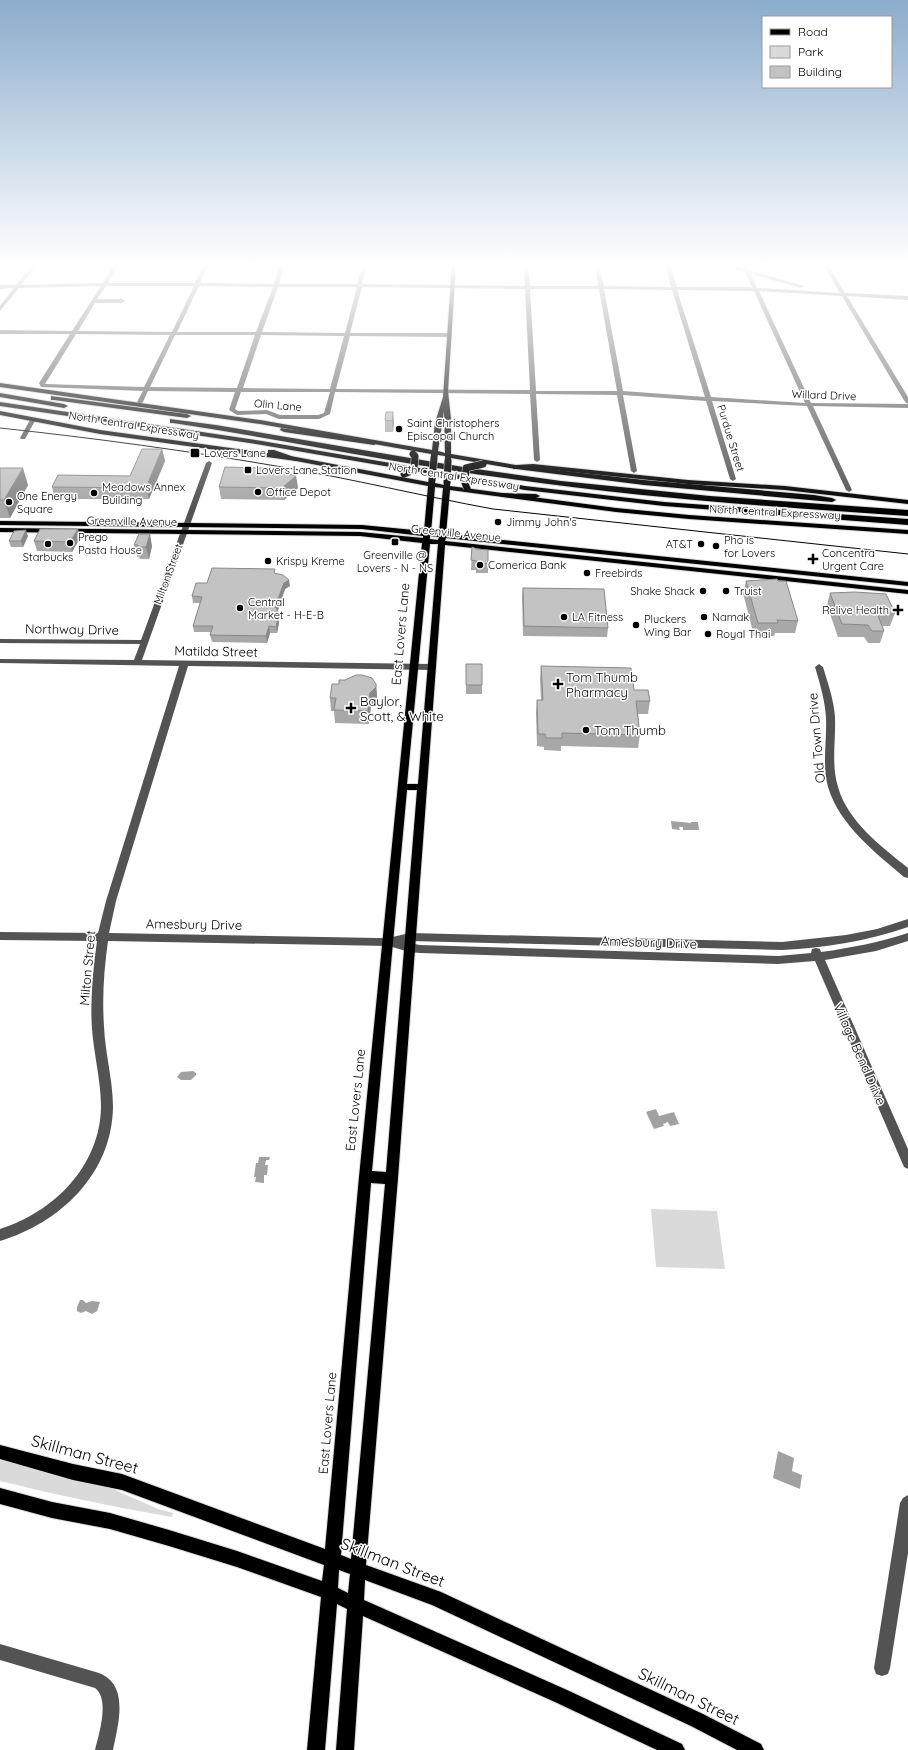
<svg xmlns="http://www.w3.org/2000/svg" width="908" height="1750" font-family="Quicksand,sans-serif">
	<style>
		.green { fill: #dadada }
		.water { fill: #a1a1a1 }
		.lines { fill: none; stroke-linecap: round; stroke-linejoin: round }
		.major-casing { stroke: #dbdbdb; stroke-width: 2 }
		.highway-casing { stroke: #dbdbdb; stroke-width: 2 }
		.minor { fill: #535353; fill-rule: evenodd }
		.major { fill: #000; fill-rule: evenodd }
		.highway { fill: #000; fill-rule: evenodd }
		.tram { stroke: #000; stroke-width: 1 }
		.major-bridge-casing { stroke: #dbdbdb; stroke-width: 8; stroke-linecap: butt }
		.major-bridge { stroke: #000; stroke-width: 7 }
		.wall { fill: #a8a8a8 }
		.shaded-wall { fill: #888 }
		.building { fill: #c3c3c3; stroke: #888 }
		.poi-dot { fill: #000; stroke: #fff; stroke-width: 1.5 }
		.labels { text-anchor: middle; stroke-width: 3; stroke-linejoin: round; paint-order: stroke }
		.far-street-label { font-size: 11px; fill: #000; stroke: #fff }
		.far-poi-label { font-size: 11px; fill: #000; stroke: #fff; text-anchor: start }
		.street-label { font-size: 13px; fill: #000; stroke: #fff }
		.poi-label { font-size: 13px; fill: #000; stroke: #fff; text-anchor: start }
		.near-street-label { font-size: 16px; fill: #000; stroke: #fff }
	</style>
	<rect width="100%" height="100%" fill="#fff"/>
	<path class="green" d="M651,1209L717,1211L725,1269L656,1267Z
		M0,1457L106,1486L158,1509L173,1513L172,1517C114,1507 57,1495 0,1481Z"/>
	<path class="water" d="M671,821L691,823V822H698L699,830H683V827H679L680,830L672,829Z
		M193,1071L196,1073V1075L191,1080H181L177,1077L181,1072Z
		M656,1109L659,1116L674,1112L679,1124L670,1126L668,1122L663,1124L664,1126L654,1129L646,1112Z
		M259,1157H270L269,1160H266L265,1165H268L267,1175H264V1183L255,1182L256,1177H254L256,1163H258Z
		M80,1300H83L86,1303L92,1301L100,1302L97,1311L92,1314L86,1311L81,1313L77,1311V1307Z
		M778,1451L794,1458L792,1471L802,1475L800,1489L773,1478Z"/>
	<g class="lines">
		<defs>
			<path id="major" d="M452,264H456L448,391L451,419V454L516,465L533,464L688,480L785,486L908,500V504L785,490L688,484L533,468L516,469L451,458V461L448,463L445,461V456L438,455L436,459L434,460L431,458V454L260,424L0,387V383L260,420L432,450L435,423L443,397ZM444,411L445,453L438,451Z
				M0,411L100,430L296,457L428,482L430,479L432,478L435,480V483L444,485L445,482H449L450,486L616,508L689,515L908,530V534L689,519L616,512L450,490L446,534L908,582V586L446,538L445,541L908,590V594L445,545L398,1178L366,1565L441,1592L703,1714L761,1744L764,1750H737L691,1726L432,1605L365,1580L364,1600L567,1690L682,1744L685,1750H657L555,1702L363,1616L354,1750H336L347,1609L337,1604L325,1750H307L321,1597L237,1567L169,1546L110,1529L52,1518L0,1504V1488L52,1502L110,1513L169,1530L237,1551L322,1581L324,1565L122,1490L73,1480L0,1459V1445L73,1464L122,1474L325,1549L359,1177L422,543L360,536L0,532V528L360,532L423,538V536L362,529L0,525V521L362,525L424,531L428,486L296,461L100,434L0,415ZM435,487L443,488L439,533L431,532ZM430,536L439,537L438,540L430,539ZM430,544H438L418,784H407ZM407,790H417L386,1172L372,1171ZM371,1183L385,1184L351,1559L341,1555ZM339,1570L350,1574L348,1593L338,1588Z"/>
			<path id="highway" d="M0,393L64,404L68,406L64,408L0,397Z
				M51,396L187,414L191,416L187,418L54,400H51Z
				M0,402L262,441L525,486L664,502L908,519V525L664,506L525,490L262,445L0,406Z
				M170,419L216,425L469,468L561,481L710,496L908,510V516C775,507 643,498 511,479C398,464 286,440 173,423H170Z
				M281,428L374,441L378,443L374,445L284,432L280,430Z
				M268,450H274L300,459L299,461H296L268,454Z
				M513,465L644,480L814,495L832,498L836,500L832,502L644,485L516,469H513Z
				M499,493L536,494L540,496L536,498L502,497L498,495Z"/>
		</defs>
		<use href="#major" class="major-casing"/>
		<use href="#highway" class="highway-casing"/>
		<path class="minor" d="M32,264H37L21,285L103,283L114,264H119L108,283H195L204,264H209L200,283L274,284L280,264H285L279,284H357L363,264H367L362,284L525,286L524,264H528L530,286H598L595,264H599L604,286L671,287L665,264H670L677,287H752L745,272L718,264H726L744,269L742,264H747L749,270L804,286L801,288L751,274L757,288L840,293L823,264H828L845,293L908,296V300L847,296L908,397V404L905,402L842,296L759,291L811,403L908,404V408L813,406L852,490L849,492L846,490L807,406L712,401L736,479L733,481L730,479L706,401L623,395L637,471L634,473L631,471L617,395L536,394L540,460L537,462L534,460L530,394L335,392L330,414L319,419H279L266,414L237,415L229,410L235,392L148,391L143,402L140,404L137,402L143,391L41,387L39,383L70,334H0V330L72,331L101,286L19,288L0,311V306L14,288L0,289V285H16ZM106,286H194L172,332L78,331L95,303H122L125,301L122,299H97ZM199,286L273,287L256,332H177ZM278,287H357L345,333L262,332ZM362,287L525,289L530,390L336,389L350,336L448,337L451,335L448,333H350ZM530,289H599L617,391H536ZM604,289L672,290L705,397L623,391ZM677,290L754,291L805,403L711,397ZM76,334L170,335L144,387L45,384ZM175,335H255L237,388L150,387ZM261,335L344,336L330,389L243,388ZM241,392H330L324,413L318,415H280L267,410L238,411L235,409Z
			M904,264H908V268H906Z
			M31,418L36,419L25,439H21L20,438Z
			M209,461L212,463L142,660L431,664L435,667L431,670L188,666L116,901L109,933L378,938H388L410,933L782,942L846,935L877,929L908,919V927C867,941 825,948 782,950L410,941L404,942L420,945L778,956L811,953L812,949L816,948L820,949L821,952C851,948 880,942 908,933V941L876,951L825,960L908,1149V1169L904,1167L815,961L778,964L420,953L409,952L389,946L108,941C104,969 102,998 104,1026C105,1053 113,1080 113,1107C112,1174 60,1223 0,1241V1229C54,1212 100,1166 101,1107C101,1081 94,1055 92,1029C90,999 93,970 97,941L0,940V932L98,933L106,901L179,666L0,663V659L134,660L140,644L0,643V639L141,640L206,463Z
			M819,664L823,667C828,684 834,700 835,717C836,740 831,764 838,787C848,822 881,846 908,868V878L904,877C875,852 840,826 828,787C822,765 827,740 826,718C825,700 820,684 815,667Z
			M908,1495V1553L890,1668L888,1674L882,1676L876,1674L874,1668L900,1503L903,1498Z
			M0,1644L99,1673C130,1685 118,1725 113,1750H95C99,1734 110,1699 95,1688L0,1660Z"/>
		<use href="#major" class="major"/>
		<use href="#highway" class="highway"/>
		<path class="tram" d="M0,428C94,438 189,451 282,467C353,479 422,496 493,509L908,554"/>
		<defs>
			<path id="major-bridge" d="M404,474L414,470L415,456L413,454
				M432,480L434,458
				M447,483L448,461
				M467,488L465,483L466,468L483,464"/>
		</defs>
		<use href="#major-bridge" class="major-bridge-casing"/>
		<use href="#major-bridge" class="major-bridge"/>
	</g>
	<path class="wall" d="M393,412L394,423L393,432H385V420Z
		M162,449L165,461L149,499H55L52,487L130,476Z
		M0,468L28,485L10,518H0Z
		M296,476L298,488L284,500L221,499L219,487Z
		M78,529L80,538L72,552L37,551L34,541Z
		M28,536L23,547H11L9,541Z
		M134,545L152,546L149,559H140L139,557H137Z
		M472,547L477,549L488,550V573H476V570H471Z
		M275,574L290,586L285,589L278,610L279,623L277,633H270L267,643L212,642L210,635L211,632H194L193,626L200,603H193L192,596Z
		M746,581H778L798,621L795,633H775L774,636H754L743,593Z
		M523,588L608,628L607,637L523,636L522,597Z
		M830,593L895,613L890,626H882L884,631L880,643H868L864,637H838L827,605Z
		M466,664L482,685V694H466Z
		M541,666L634,690L650,701L648,714H638L640,735L638,748L561,746V751L544,750V747L537,746L536,713L537,700H541L540,679Z
		M339,684H376L377,696V700L371,705L369,724L335,723L334,711H331L330,698Z"/>
	<path class="shaded-wall" d="M393,412L394,423L393,432L392,421Z
		M162,449L165,461L149,499L146,488Z
		M23,468L28,485L10,518L4,500Z
		M296,476L298,488L284,500L282,488Z
		M78,529L80,538L72,552L70,542Z
		M26,530L28,536L23,547L21,541Z
		M150,534L152,546L149,559L146,547Z
		M289,580L290,586L285,589L278,610V615L276,623L275,607L284,583Z
		M278,616L279,623L277,633L276,627Z
		M269,626L270,633L267,643L266,636Z
		M376,684L377,696V700L371,705L369,724L368,711L370,693Z"/>
	<path class="building" d="M386,412H393L392,421L385,420Z
		M142,449H162L146,488L52,487L58,475L130,476Z
		M225,467L262,468L296,476L282,488L219,487Z
		M0,468H23L4,500H0Z
		M40,529H78L70,542L34,541Z
		M26,530L21,541H9L14,531Z
		M139,534H150L146,547H137L138,545H134Z
		M472,547L477,549L488,550V564L477,563V561L471,560Z
		M212,568L275,569L274,573L283,575L289,580L284,583L275,607L277,609L276,616H278L276,627L269,626L266,636L210,635L213,626H193L202,597L192,596L196,583H207Z
		M777,579L778,581H786L798,621L777,620L778,623H758L746,581Z
		M523,588L604,589L608,628L524,626Z
		M855,592L886,594L895,613H877L884,631H872L868,625L842,624L830,593Z
		M466,664H482V685H466Z
		M541,666L631,668L634,690H648L650,701H636L640,735L562,733V738H546L545,734H538L537,700H543Z
		M356,675H362L372,678L376,684V687L370,693L368,711L334,710L336,698H330L332,684H339V680H345Z"/>
	<linearGradient id="sky" x2="0" y2="1"><stop stop-color="#8baccc"/><stop offset="0.52" stop-color="#fff"/><stop offset="1" stop-color="#fff" stop-opacity="0"/></linearGradient>
	<rect width="908" height="509" fill="url(#sky)"/>
	<g class="poi-dot">
		<circle cx="399" cy="429" r="4"/>
		<rect x="190" y="448" width="10" height="10" rx="2"/>
		<rect x="244" y="466" width="8" height="8" rx="2"/>
		<circle cx="258" cy="492" r="4"/>
		<circle cx="94" cy="493" r="4"/>
		<circle cx="9" cy="502" r="4"/>
		<circle cx="498" cy="522" r="4"/>
		<rect x="391" y="538" width="8" height="8" rx="2"/>
		<circle cx="70" cy="543" r="4"/>
		<circle cx="48" cy="544" r="4"/>
		<circle cx="701" cy="544" r="4"/>
		<circle cx="716" cy="546" r="4"/>
		<path d="M811 553h4v4h4v4h-4v4h-4v-4h-4v-4h4z"/>
		<circle cx="268" cy="561" r="4"/>
		<circle cx="480" cy="565" r="4"/>
		<circle cx="587" cy="573" r="4"/>
		<circle cx="703" cy="591" r="4"/>
		<circle cx="726" cy="591" r="4"/>
		<circle cx="240" cy="608" r="4"/>
		<path d="M896 604h4v4h4v4h-4v4h-4v-4h-4v-4h4z"/>
		<circle cx="564" cy="617" r="4"/>
		<circle cx="704" cy="617" r="4"/>
		<circle cx="636" cy="625" r="4"/>
		<circle cx="708" cy="634" r="4"/>
		<path d="M556 678h4v4h4v4h-4v4h-4v-4h-4v-4h4z"/>
		<path d="M349 702h4v4h4v4h-4v4h-4v-4h-4v-4h4z"/>
		<circle cx="586" cy="730" r="4"/>
	</g>
	<g class="labels">
		<g class="far-street-label">
			<text transform="translate(824 395) rotate(2)" y="4">Willard Drive</text>
			<text transform="translate(278 405) rotate(5)" y="4">Olin Lane</text>
			<text transform="translate(134 425) rotate(9)" y="4">North Central Expressway</text>
			<text transform="translate(731 438) rotate(73)" y="4">Purdue Street</text>
			<text transform="translate(454 476) rotate(9)" y="4">North Central Expressway</text>
			<text transform="translate(775 512) rotate(3)" y="4">North Central Expressway</text>
			<text transform="translate(132 521) rotate(1)" y="4">Greenville Avenue</text>
			<text transform="translate(456 533) rotate(6)" y="4">Greenville Avenue</text>
			<text transform="translate(168 574) rotate(-70)" y="4">Milton Street</text>
		</g>
		<g class="far-poi-label">
			<text x="407" y="427">Saint Christophers<tspan x="407" dy="13">Episcopal Church</tspan></text>
			<text x="204" y="457">Lovers Lane</text>
			<text x="256" y="474">Lovers Lane Station</text>
			<text x="102" y="491">Meadows Annex<tspan x="102" dy="13">Building</tspan></text>
			<text x="266" y="496">Office Depot</text>
			<text x="17" y="500">One Energy<tspan x="17" dy="13">Square</tspan></text>
			<text x="506" y="526">Jimmy John's</text>
			<text x="78" y="541">Prego<tspan x="78" dy="13">Pasta House</tspan></text>
			<text x="724" y="544">Pho is<tspan x="724" dy="13">for Lovers</tspan></text>
			<text x="693" y="548" text-anchor="end">AT&amp;T</text>
			<text x="822" y="557">Concentra<tspan x="822" dy="13">Urgent Care</tspan></text>
			<text x="395" y="559" text-anchor="middle">Greenville @<tspan x="395" dy="13">Lovers - N - NS</tspan></text>
			<text x="48" y="561" text-anchor="middle">Starbucks</text>
			<text x="276" y="565">Krispy Kreme</text>
			<text x="488" y="569">Comerica Bank</text>
			<text x="595" y="577">Freebirds</text>
			<text x="695" y="595" text-anchor="end">Shake Shack</text>
			<text x="734" y="595">Truist</text>
			<text x="248" y="606">Central<tspan x="248" dy="13">Market - H-E-B</tspan></text>
			<text x="889" y="614" text-anchor="end">Relive Health</text>
			<text x="572" y="621">LA Fitness</text>
			<text x="712" y="621">Namak</text>
			<text x="644" y="623">Pluckers<tspan x="644" dy="13">Wing Bar</tspan></text>
			<text x="716" y="638">Royal Thai</text>
		</g>
		<g class="street-label">
			<text transform="translate(72 629) rotate(1)" y="5">Northway Drive</text>
			<text transform="translate(400 634) rotate(-85)" y="5">East Lovers Lane</text>
			<text transform="translate(216 651) rotate(1)" y="5">Matilda Street</text>
			<text transform="translate(816 738) rotate(-95)" y="5">Old Town Drive</text>
			<text transform="translate(194 924) rotate(1)" y="5">Amesbury Drive</text>
			<text transform="translate(649 942) rotate(2)" y="5">Amesbury Drive</text>
			<text transform="translate(87 968) rotate(-85)" y="5">Milton Street</text>
			<text transform="translate(860 1054) rotate(66)" y="5">Village Bend Drive</text>
			<text transform="translate(355 1100) rotate(-84)" y="5">East Lovers Lane</text>
			<text transform="translate(327 1423) rotate(-85)" y="5">East Lovers Lane</text>
		</g>
		<g class="poi-label">
			<text x="566" y="682">Tom Thumb<tspan x="566" dy="15">Pharmacy</tspan></text>
			<text x="360" y="706">Baylor,<tspan x="360" dy="15">Scott, &amp; White</tspan></text>
			<text x="594" y="735">Tom Thumb</text>
		</g>
		<g class="near-street-label">
			<text transform="translate(85 1454) rotate(15)" y="6">Skillman Street</text>
			<text transform="translate(393 1562) rotate(21)" y="6">Skillman Street</text>
			<text transform="translate(689 1696) rotate(26)" y="6">Skillman Street</text>
		</g>
	</g>
	<rect x="762" y="16" width="130" height="72" fill="#ffffff" stroke="#999999"/>
	<rect x="770" y="29" width="20" height="6" fill="#000000" stroke="#999999"/>
	<text x="798" y="36" font-size="12" fill="#000000">Road</text>
	<rect x="770" y="46" width="20" height="12" fill="#dadada" stroke="#999999"/>
	<text x="798" y="56" font-size="12" fill="#000000">Park</text>
	<rect x="770" y="66" width="20" height="12" fill="#c3c3c3" stroke="#999999"/>
	<text x="798" y="76" font-size="12" fill="#000000">Building</text>
</svg>
